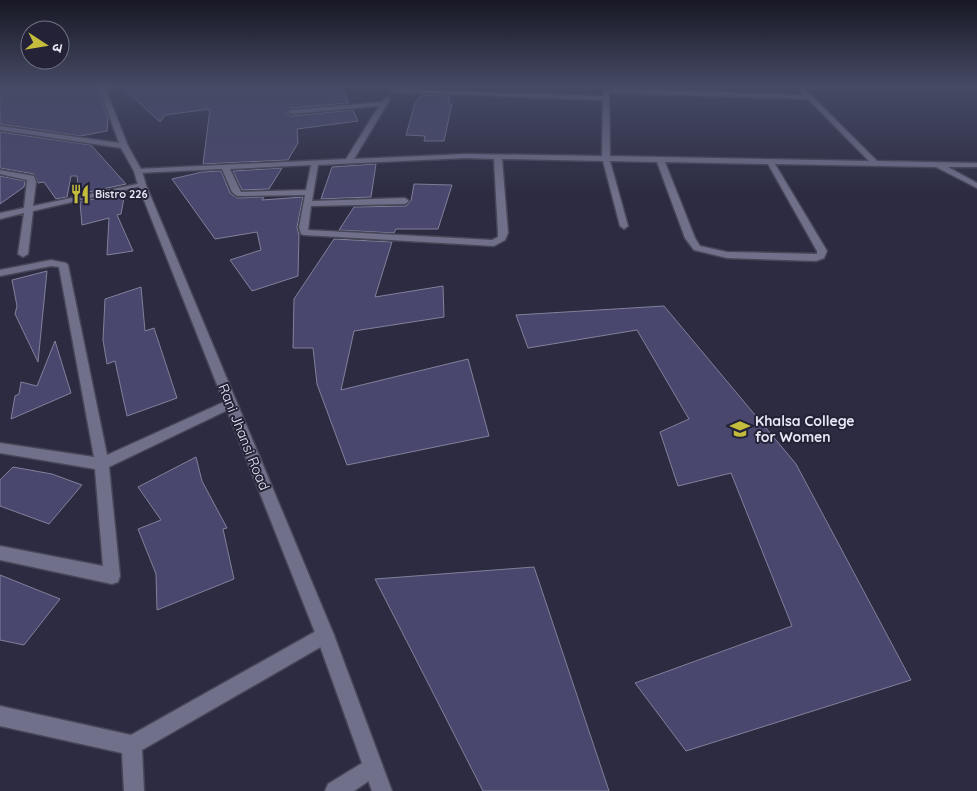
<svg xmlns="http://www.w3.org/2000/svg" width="977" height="791" font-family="Quicksand,'Noto Sans Devanagari',sans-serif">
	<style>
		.building { fill: #49476e; stroke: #81819b }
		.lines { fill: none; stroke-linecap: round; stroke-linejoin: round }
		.minor-casing { stroke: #474658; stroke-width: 3 }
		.tertiary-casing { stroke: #474658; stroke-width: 3 }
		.minor { fill: #71708a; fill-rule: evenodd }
		.tertiary { fill: #71708a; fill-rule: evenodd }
		.labels { text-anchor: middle; stroke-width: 4; stroke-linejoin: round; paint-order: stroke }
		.far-poi-label { font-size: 11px; font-weight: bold; fill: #e7e7f5; stroke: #232237; text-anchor: start }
		.poi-label { font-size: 14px; font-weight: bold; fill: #e7e7f5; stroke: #232237; text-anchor: start }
		.street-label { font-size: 14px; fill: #e7e7f5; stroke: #232237 }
	</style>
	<rect width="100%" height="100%" fill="#2c2b41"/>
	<path class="building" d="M0,85H96L108,118L107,131L80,136L0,124Z
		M120,85H340L349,103L291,108L286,113L291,116L353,110L358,121L297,129L298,143L288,160L203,164L210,109L165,115L160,122Z
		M422,95L450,96L448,104H452L444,141H424L425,136L406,135L415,103Z
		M0,132L91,145L126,184L79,194L77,176H71L67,197L56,199L44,182L38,183L34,174L0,168Z
		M376,164L371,197L321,199L332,167Z
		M282,168L269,189L242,190L233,171Z
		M221,171L230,193L237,198L264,197L262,200L303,197L297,227L299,235L298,276L252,291L230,260L261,250L257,232L215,239L172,179L202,172Z
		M0,176L25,181L24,187L0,204Z
		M414,184L452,185L438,229H396L394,233L339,230L354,207L406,206L411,201Z
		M125,192L121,214L117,215L133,251L107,255L109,218L82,225L80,202Z
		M334,239L392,242L375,297L443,286L444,317L354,331L341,390L468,359L489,436L347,465L317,384L313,348H293L294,299Z
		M47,271L38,362L15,314L17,306L12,280Z
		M141,287L145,331L154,328L177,398L127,416L115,361L107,364L103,340L105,299Z
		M664,306L796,464L911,680L686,751L635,683L792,626L731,473L678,486L660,432L689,419L637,330L528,348L516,315Z
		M55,341L71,393L11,419L15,396L19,394L21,382L37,386Z
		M196,457L202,481L227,528L223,529L234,579L157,610L156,574L138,529L161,520L138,487Z
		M13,467L52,474L82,485L49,524L0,506V480Z
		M534,567L609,791H483L375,579Z
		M0,575L60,599L24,645L0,640Z"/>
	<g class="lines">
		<defs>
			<path id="minor" d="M109,85H118L102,90L99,88Z
				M795,85H801L877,161L977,163V167H948L977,183V188L936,167L775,164L827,251L824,258L816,261L727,258L694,250L685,238L657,162L610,161L628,226L624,229L620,226L603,161L502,159L508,233L505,240L494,246L304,235L301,234L299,227L305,195L237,196L232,192L222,169L138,173L134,171L138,169L346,159L379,106L291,114L288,112L291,110L382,102L387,97L390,99L354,159L466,154L602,156L603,100L390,92L392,89L603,96V90L606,88L804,95ZM609,93L808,99L869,161L610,156ZM466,158L494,159L498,233V237L492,240L308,230L311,206L405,204L409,201L405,198L312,201L318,165ZM665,162L768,164L817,251V254L727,252L700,246L695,238ZM311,165L306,190L241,192L230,169Z
				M0,170L34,176L36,182L33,206L142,183L146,185L33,211L28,254L23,257L18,254L24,213L0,219V213L24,208L27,180L0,174Z
				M51,260L66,263L68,265L107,455L226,401H234L236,404L234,407L109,467L120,576L118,582L112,584L0,560V546L103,566L95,469L0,453V443L94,457L59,267L51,266L0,276V270Z
				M325,626L331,629L334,635L331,641L142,750L144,791H124L122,753L0,726V706L131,735Z
				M372,757L379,760L382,767L379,774L354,791H325L328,784Z"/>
			<path id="tertiary" d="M98,85H104L128,146L142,171L146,185L334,635L392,791H372L316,635L138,185L134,171L121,148L0,130V126L119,143Z"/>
		</defs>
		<use href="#minor" class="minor-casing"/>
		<use href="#tertiary" class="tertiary-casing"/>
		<use href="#minor" class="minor"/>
		<use href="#tertiary" class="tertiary"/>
	</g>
	<linearGradient id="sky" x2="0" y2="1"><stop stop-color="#181824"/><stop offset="0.44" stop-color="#454a65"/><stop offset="1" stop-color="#454a65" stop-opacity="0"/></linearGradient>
	<rect width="977" height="195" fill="url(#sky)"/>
	<defs>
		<symbol id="restaurant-bare" viewBox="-9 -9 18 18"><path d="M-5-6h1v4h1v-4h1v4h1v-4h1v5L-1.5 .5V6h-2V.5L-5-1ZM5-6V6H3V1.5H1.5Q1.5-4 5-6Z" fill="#c4bc3d" stroke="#232237" stroke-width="2.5" paint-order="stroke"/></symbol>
		<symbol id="university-bare" viewBox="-9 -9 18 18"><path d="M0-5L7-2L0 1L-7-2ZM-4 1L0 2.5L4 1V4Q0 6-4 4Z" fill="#c4bc3d" stroke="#232237" stroke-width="2.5" paint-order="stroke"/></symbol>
	</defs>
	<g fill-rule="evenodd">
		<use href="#restaurant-bare" x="66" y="180" width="28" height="28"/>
		<use href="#university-bare" x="726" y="415" width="28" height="28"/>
	</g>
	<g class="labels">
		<g class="far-poi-label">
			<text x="95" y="198">Bistro 226</text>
		</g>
		<g class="poi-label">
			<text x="755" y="426">Khalsa College<tspan x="755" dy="16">for Women</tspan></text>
		</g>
		<g class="street-label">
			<text transform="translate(244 437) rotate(68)" y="5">Rani Jhansi Road</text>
		</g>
	</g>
	<g transform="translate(45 45) rotate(102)"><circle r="24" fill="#232237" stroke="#717183"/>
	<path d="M0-4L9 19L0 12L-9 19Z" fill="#c4bc3d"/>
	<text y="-8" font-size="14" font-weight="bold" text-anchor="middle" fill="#e7e7f5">उ</text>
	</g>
</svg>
